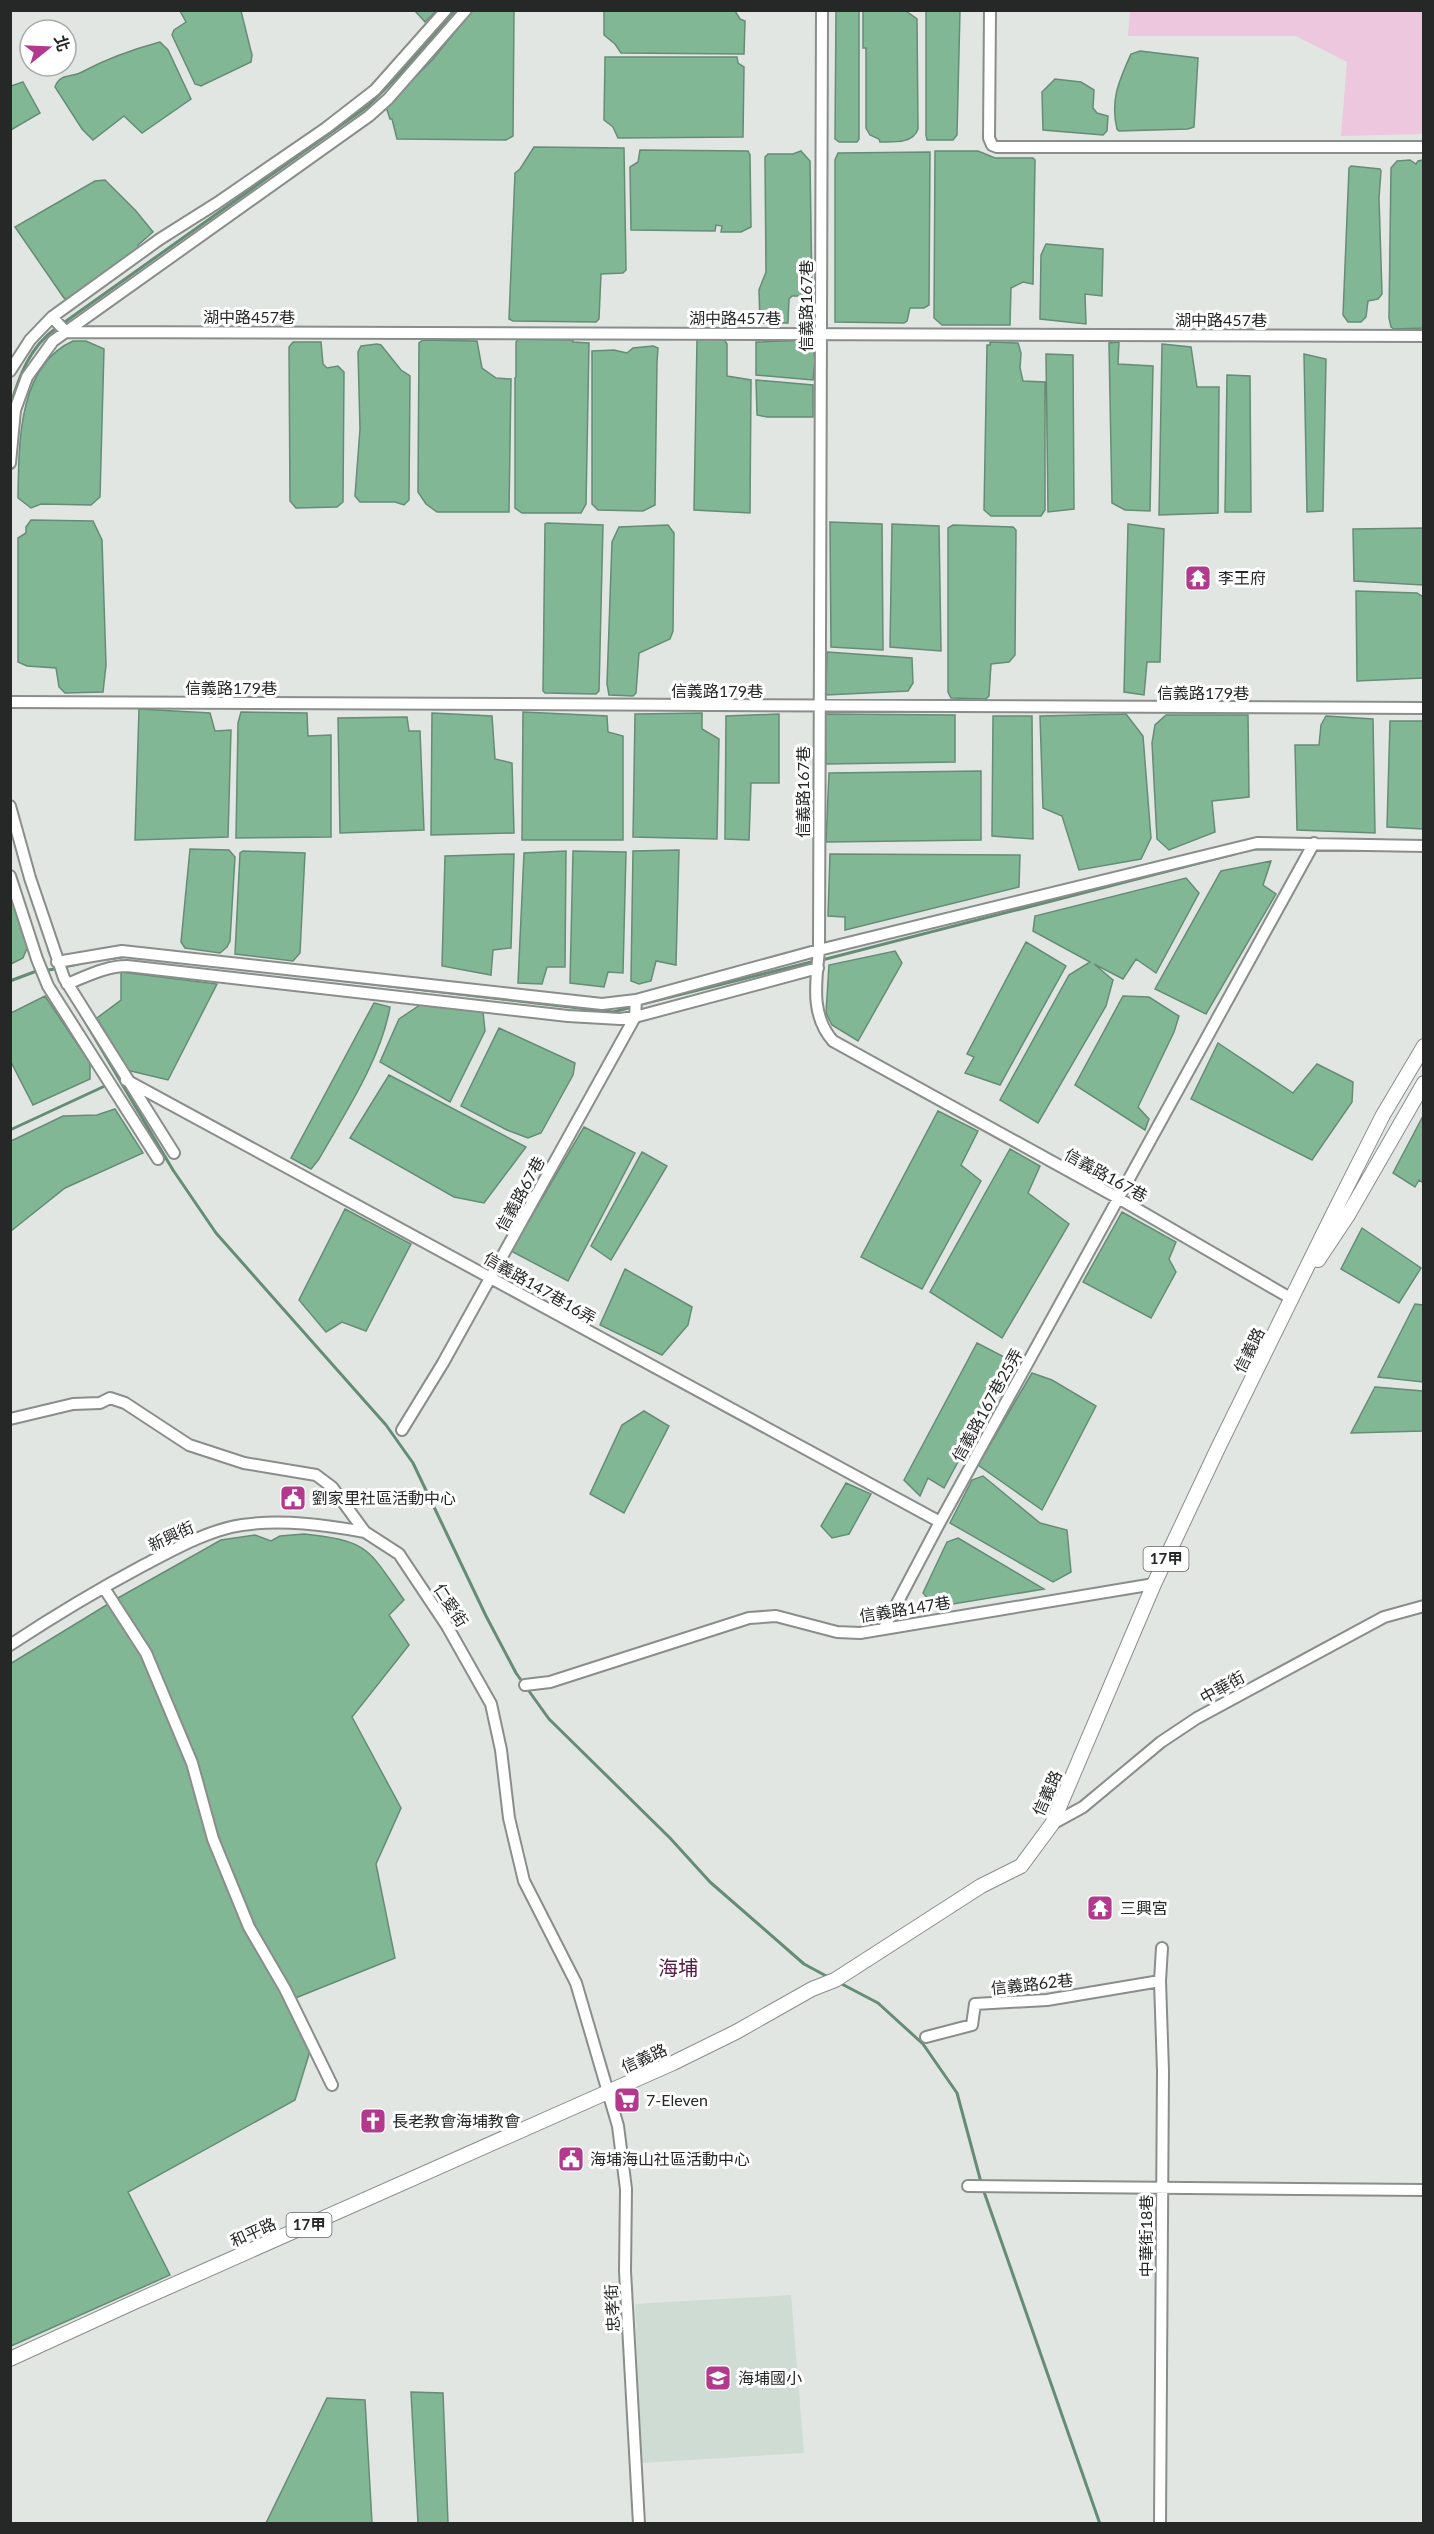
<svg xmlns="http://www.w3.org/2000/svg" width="1434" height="2534" font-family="Lato,'Noto Sans TC',sans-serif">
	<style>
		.built { fill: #cfdcd3 }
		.green { fill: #ecc7dd }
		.water { fill: #82b796; stroke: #668c75; stroke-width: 1.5 }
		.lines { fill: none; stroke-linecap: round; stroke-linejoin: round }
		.stream { stroke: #668c75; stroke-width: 3 }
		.minor-casing { stroke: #898e8b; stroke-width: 14 }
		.major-casing { stroke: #898e8b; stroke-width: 16 }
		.minor { stroke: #fff; stroke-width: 10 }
		.major { stroke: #fff; stroke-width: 14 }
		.labels { text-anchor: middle; stroke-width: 6; stroke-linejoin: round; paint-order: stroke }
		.shield { fill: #fff; stroke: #676868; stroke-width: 1.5 }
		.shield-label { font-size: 15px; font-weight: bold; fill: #262827 }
		.street-label { font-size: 16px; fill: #262827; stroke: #fff }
		.poi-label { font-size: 16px; fill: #262827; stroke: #fff; text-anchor: start }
		.quarter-label { font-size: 20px; fill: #571c44; stroke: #fff }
	</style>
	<rect width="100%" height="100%" fill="#e1e6e2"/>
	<path class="built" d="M791,2295L804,2453L641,2463L635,2304Z"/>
	<path class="green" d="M1130,11H1423V134L1341,136L1347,62L1296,36H1128Z"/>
	<path class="water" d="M180,11H241L252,55L251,62L201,86L195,84L172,35L174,30L186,22Z
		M415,11H436L425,22Z
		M472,11H514L513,136L506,140L397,139L392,119H390L386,107L433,59Z
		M604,11H735L740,19L745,21L744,54L621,53L615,44L604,35Z
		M836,11H859V139L857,142H839L835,139Z
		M863,11H906L917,19L918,129C913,144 893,142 880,142L879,139L870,135L866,128V48H863Z
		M926,11H960L957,135L953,140H927L926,135Z
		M160,42L168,50L191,99L142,133L124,116L93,140L82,129L55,87C60,73 71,78 82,72C108,58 134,49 160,42Z
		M1140,51L1198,58L1194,127L1188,129L1119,131L1117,129C1110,100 1119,81 1131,54Z
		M605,57H737L738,63L744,67L743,137L618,138L613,127L604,120Z
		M1055,79L1081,82L1094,90L1093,108L1097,113L1108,116L1107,131L1103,135L1043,130L1042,92Z
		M23,82L40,113L11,130V86Z
		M534,147L624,148L626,270L623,273L601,274L599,319L596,322L513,321L509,319L515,173L520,169Z
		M640,150L748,151L750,155L751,227L741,232H721L722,226L716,225L715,231L631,230L630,167L638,162Z
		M801,151L810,161L812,293L809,296H792L789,299L788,323H760L759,290L766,272L765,157L768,154H793Z
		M935,151H978L995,158H1033L1035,160L1033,284L1023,282L1011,288L1010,325H942L934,318Z
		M930,152L929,305L924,308H910L907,321L904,323L835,322V160L838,153Z
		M1410,160L1416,164L1418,161L1423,160V328L1394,329L1391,327L1389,318L1391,168L1397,161Z
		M1351,166L1380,169L1381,171L1379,198L1382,294L1378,299L1368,301L1366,317L1361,322H1348L1343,315L1349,168Z
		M105,180L136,211L153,232L138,245L139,249L67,299L64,298L15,227L95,181Z
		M1046,244L1103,249L1102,296L1085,294L1086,324L1040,319L1041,255Z
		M519,339L573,340V342L589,343L586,504L581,513H522L515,508V378L516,377V342Z
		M697,339H724L727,344V376L751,380L750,513L694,510Z
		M423,340L477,341L482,368L496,378L511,379L509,512H437L426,504L418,492L419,343Z
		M812,340L815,360L813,380L756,375V342Z
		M73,341H86L104,349L100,497L91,505L41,504L31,508L18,498C19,446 17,366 73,341Z
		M293,342H321L323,364L327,368L338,366L344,372L343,502L337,507L296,508L290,501L289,347Z
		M990,342L1018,343L1021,353L1020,368L1023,381L1045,382V510L1041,516H991L984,510L987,345H990Z
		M1119,342L1118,364L1153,366L1150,511L1125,510L1112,503L1109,343Z
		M377,344L381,345L401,370L410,376L409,500L404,505L395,502H360L355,496L360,429L358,352L361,346Z
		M1162,344L1191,347L1197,387H1219L1218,513L1159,515Z
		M653,346L658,348L657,362L655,505L643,511L598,510L592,504V351L614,350L627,353L633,348Z
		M1046,354L1073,355L1074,509L1048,512Z
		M1304,354L1326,359L1323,511L1307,512Z
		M1227,375L1250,376L1251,512H1225Z
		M756,380L813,385V417H767L757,415Z
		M31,520L93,521L102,540L106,665L103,692L65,693L59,687L56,668L27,666L18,662V538L26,533V527Z
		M830,522L882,524L883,650L831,647Z
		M547,523L603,525L599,691L596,694L545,693L543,691L545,524Z
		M892,524L939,526L941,651L890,647Z
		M1128,524L1164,529L1160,662H1147L1144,695L1124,692Z
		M668,525L674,533L673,631L670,639L639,653L636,693L633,696L609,695L607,684L612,542L619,527Z
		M953,525L1013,527L1016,530L1015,655L1009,662L991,664L989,696L986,699L951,698L948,692V528Z
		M1423,528V585L1354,581L1353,529Z
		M1356,591L1417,593L1423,597V678L1357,681Z
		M827,652L912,658L913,683L908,691L826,695Z
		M139,709L210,713L215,731L231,730L228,837L135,840Z
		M241,712L307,713L308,736L331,735V837L236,838L238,723Z
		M523,712L607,716L608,732L623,736V840H522Z
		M432,713L492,716L495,759L512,763L514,833L431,835Z
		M702,713V729L719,739L717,839L633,837L635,714Z
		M779,714V783H751L749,840L725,839L726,716Z
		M825,714L955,715V762L826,764Z
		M1126,714L1143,736L1151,838L1141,859L1079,870L1062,816L1043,808L1040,716Z
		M1166,715H1248L1249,797L1212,801L1215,832L1169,850L1157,839L1152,743L1155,725Z
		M993,716H1032L1033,839L992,836Z
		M1326,716L1373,719L1375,833L1297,830L1295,745H1319L1321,725Z
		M407,717L409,731H420L424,830L340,833L338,718Z
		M1390,721H1423V829L1387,827Z
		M981,771V840L826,842L829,773Z
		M190,849L229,850L235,857L230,941L227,947L220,953L185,948L181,942Z
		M679,850L676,965L656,961L651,981L639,984L631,981L633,851Z
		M243,851L305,853L300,953L293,961L235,954L240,853Z
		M566,851L565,967H547L542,984L518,983L524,853Z
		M573,851L626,852L623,973L608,972L604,987L570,983Z
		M514,854L511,948L493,950L491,975L442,966L445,856Z
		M830,854L1020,855L1019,887L845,930V917L828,916Z
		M1271,861L1263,885L1276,894L1206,1014L1155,989L1221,871Z
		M1186,878L1199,893L1156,973L1136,959L1123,979L1094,964L1113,980L1106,1006L1038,1123L1000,1100L1069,975L1090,962L1033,931L1035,916Z
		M10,889L28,946L23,958L11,964Z
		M1026,942L1066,966L1000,1085L965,1073L974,1057L967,1054Z
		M895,951L902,963L858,1041L832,1025L826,1013L829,965Z
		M121,972L217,984L168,1080L127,1070L97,1018L121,1000Z
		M45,996L90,1063V1079L33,1105L11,1062V1013Z
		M1123,996L1149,997L1179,1016L1174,1032L1138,1107L1149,1119L1145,1130L1075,1085Z
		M374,1003L390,1007C381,1059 345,1113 319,1159L311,1169L291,1158Z
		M420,1005L483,1012L485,1031L450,1102L380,1062L399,1019Z
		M499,1028L575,1063L573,1075L541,1133L528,1138L507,1130L461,1106Z
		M1218,1043L1293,1093L1317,1064L1353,1082L1352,1102L1312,1160L1191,1099Z
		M389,1075L526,1147L484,1203L454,1197L350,1138Z
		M115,1109L143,1153L65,1188L11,1231V1141L63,1116L97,1115Z
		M938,1111L978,1131L961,1165L981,1181L922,1289L861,1257Z
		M1423,1116V1183L1419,1180L1415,1187L1393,1173Z
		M584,1127L635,1153L568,1281L511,1251Z
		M1010,1149L1040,1166L1028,1193L1069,1224L1002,1338L930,1292Z
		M642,1152L667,1166L611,1260L591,1246Z
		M345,1209L411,1244L366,1331L342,1322L326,1332L299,1300Z
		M1122,1212L1176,1242L1169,1259L1176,1272L1151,1318L1083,1282Z
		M1362,1228L1421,1268L1399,1303L1341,1269Z
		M625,1269L692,1307L688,1325L662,1355L600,1325Z
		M1415,1304L1423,1305V1382L1378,1377Z
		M977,1343L1012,1361L944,1488L928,1478L920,1496L904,1480Z
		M1032,1373L1052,1380L1096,1406L1042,1510L978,1465Z
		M1375,1387L1423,1391V1431L1351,1433Z
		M644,1411L669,1426L624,1513L590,1494L622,1425Z
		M983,1476L1040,1523L1067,1530L1071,1572L1053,1582L950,1523L972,1480Z
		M846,1483L871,1494L849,1534L832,1538L821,1526Z
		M304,1534C370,1541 368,1549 404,1600L389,1615L409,1645L352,1717L401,1808L376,1864L395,1958L288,2001L310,2051L295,2100L128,2192L170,2275L11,2346L10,1664L118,1598L221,1540L255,1535L271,1541L280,1536Z
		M958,1538L1044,1589L935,1607L923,1593L947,1542Z
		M411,2392L443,2393L448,2523H418Z
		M327,2398L365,2400L372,2523H266Z"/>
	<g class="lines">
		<path class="stream" d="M62,324L368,106L395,79L455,10
			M10,407C19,376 29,348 56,328
			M1255,849H1290
			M49,951L58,973
			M108,959L129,956
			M822,960L1234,854
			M64,967L78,964
			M314,977L613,1012L632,1007
			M10,981L34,972L55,969
			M638,1005L815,961
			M77,1008L173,1170L216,1233L386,1425L413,1463L486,1616L516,1673L549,1719L670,1838L710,1882L804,1964L830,1978
			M10,1130L107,1085
			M838,1982L878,2003L923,2044L957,2093L982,2186L1100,2524"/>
		<defs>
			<path id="minor" d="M822,10L819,950C816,982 810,1015 833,1041L1118,1198L1292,1299
				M990,10L989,138L992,145L997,147H1424
				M52,317L66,332L1424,336
				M10,371L30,340L52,317L160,239L217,203L326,128L375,90L446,10
				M10,463L15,410L27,377L53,341L369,116L388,99L466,10
				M10,702L1424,708
				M10,806L30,878L64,978L174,1153
				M10,876L37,959L48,986L158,1159
				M57,962L122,951L602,1004L636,1000L819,950L1257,843L1424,846
				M67,984C87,976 106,966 127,966L568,1016L620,1019L635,1017L818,968
				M126,1080C398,1226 668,1376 940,1522
				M10,1419L73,1404L100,1403L110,1398L125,1403L189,1445L244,1463L316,1475L332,1487L365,1532L399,1554L447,1626L491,1704L501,1750L509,1818L524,1881L576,1983L618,2126L626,2189L625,2271L639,2524
				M402,1430L443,1363L635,1017L636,1000
				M104,1588L146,1653L192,1763L213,1839L249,1927L285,1989L332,2085
				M884,1628L940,1522L1314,843
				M10,1645C54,1616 99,1589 144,1565C175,1549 208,1530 242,1525C283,1519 325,1525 365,1532
				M525,1685L550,1682L749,1618L776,1616L837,1632L860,1633L1154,1584
				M1052,1824L1083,1807L1161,1742L1197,1718L1384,1617L1424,1606
				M926,2037L972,2025L975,2004L1047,2000L1160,1981
				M968,2186L1424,2190
				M1160,2524L1163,2071L1160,1981L1162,1948"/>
			<path id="major" d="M1318,1260L1348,1215L1424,1083
				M10,2359L130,2304L673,2063L736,2032L812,1989L835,1980L981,1886L1021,1866L1052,1824L1154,1584L1218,1448L1332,1216L1383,1115L1424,1046"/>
		</defs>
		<use href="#minor" class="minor-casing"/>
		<use href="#major" class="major-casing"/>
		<use href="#minor" class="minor"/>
		<use href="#major" class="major"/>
	</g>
	<defs>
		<symbol id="temple-square" viewBox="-11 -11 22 22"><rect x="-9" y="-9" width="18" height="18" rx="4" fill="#b2398c" stroke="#fff"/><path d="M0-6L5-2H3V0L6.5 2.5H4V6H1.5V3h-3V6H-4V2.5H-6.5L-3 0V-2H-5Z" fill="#fff"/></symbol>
		<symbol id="civic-square" viewBox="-11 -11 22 22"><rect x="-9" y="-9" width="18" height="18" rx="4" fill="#b2398c" stroke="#fff"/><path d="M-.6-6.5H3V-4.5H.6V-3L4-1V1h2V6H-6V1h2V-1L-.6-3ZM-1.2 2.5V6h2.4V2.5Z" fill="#fff"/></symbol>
		<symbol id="supermarket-square" viewBox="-11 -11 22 22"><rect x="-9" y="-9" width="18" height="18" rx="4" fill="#b2398c" stroke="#fff"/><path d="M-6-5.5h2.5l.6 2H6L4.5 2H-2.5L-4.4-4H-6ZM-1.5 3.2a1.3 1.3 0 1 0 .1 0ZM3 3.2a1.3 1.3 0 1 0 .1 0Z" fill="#fff"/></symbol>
		<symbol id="church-square" viewBox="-11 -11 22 22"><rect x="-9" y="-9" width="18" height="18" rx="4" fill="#b2398c" stroke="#fff"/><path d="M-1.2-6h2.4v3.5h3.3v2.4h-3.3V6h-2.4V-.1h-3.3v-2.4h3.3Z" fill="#fff"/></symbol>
		<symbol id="school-square" viewBox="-11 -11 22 22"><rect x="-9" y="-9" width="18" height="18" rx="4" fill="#b2398c" stroke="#fff"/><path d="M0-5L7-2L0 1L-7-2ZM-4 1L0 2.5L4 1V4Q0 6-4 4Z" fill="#fff"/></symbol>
	</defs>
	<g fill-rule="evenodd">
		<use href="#temple-square" x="1183" y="563" width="30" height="30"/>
		<use href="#civic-square" x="278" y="1483" width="30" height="30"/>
		<use href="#temple-square" x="1085" y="1893" width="30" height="30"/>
		<use href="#supermarket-square" x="612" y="2085" width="30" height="30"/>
		<use href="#church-square" x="358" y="2106" width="30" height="30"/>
		<use href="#civic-square" x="556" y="2144" width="30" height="30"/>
		<use href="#school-square" x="703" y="2363" width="30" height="30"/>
	</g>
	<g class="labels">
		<g class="shield">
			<rect x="1143.5" y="1547" width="45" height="24" rx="4.5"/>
			<rect x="286.5" y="2213" width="45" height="24" rx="4.5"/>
		</g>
		<g class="shield-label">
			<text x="1166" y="1564">17甲</text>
			<text x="309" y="2230">17甲</text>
		</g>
		<g class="street-label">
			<text transform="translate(806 306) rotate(-90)" y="6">信義路167巷</text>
			<text x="249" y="323">湖中路457巷</text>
			<text x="735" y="324">湖中路457巷</text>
			<text x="1221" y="326">湖中路457巷</text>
			<text x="231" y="694">信義路179巷</text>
			<text x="717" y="697">信義路179巷</text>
			<text x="1203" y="699">信義路179巷</text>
			<text transform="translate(803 792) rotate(-90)" y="6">信義路167巷</text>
			<text transform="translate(1106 1175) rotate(29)" y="6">信義路167巷</text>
			<text transform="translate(520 1194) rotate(-61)" y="6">信義路67巷</text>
			<text transform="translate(540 1288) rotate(30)" y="6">信義路147巷16弄</text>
			<text transform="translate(1249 1350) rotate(-64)" y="6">信義路</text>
			<text transform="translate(987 1405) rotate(-61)" y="6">信義路167巷25弄</text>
			<text transform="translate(171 1536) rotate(-25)" y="6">新興街</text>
			<text transform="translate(451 1605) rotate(57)" y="6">仁愛街</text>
			<text transform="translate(905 1609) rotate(-9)" y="6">信義路147巷</text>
			<text transform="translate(1222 1687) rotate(-29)" y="6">中華街</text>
			<text transform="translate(1047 1793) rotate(-66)" y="6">信義路</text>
			<text transform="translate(1032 1984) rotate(-6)" y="6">信義路62巷</text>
			<text transform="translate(644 2058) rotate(-24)" y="6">信義路</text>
			<text transform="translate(253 2232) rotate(-24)" y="6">和平路</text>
			<text transform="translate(1146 2236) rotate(-90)" y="6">中華街18巷</text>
			<text transform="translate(612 2308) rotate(-93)" y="6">忠孝街</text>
		</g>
		<g class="poi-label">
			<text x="1218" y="584">李王府</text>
			<text x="312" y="1504">劉家里社區活動中心</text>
			<text x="1120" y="1914">三興宮</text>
			<text x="646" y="2106">7-Eleven</text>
			<text x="392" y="2127">長老教會海埔教會</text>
			<text x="590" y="2165">海埔海山社區活動中心</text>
			<text x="738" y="2384">海埔國小</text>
		</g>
		<g class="quarter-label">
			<text x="678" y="1975">海埔</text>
		</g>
	</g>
	<rect width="1434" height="2534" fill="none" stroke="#262827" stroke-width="24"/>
	<g transform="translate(48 48) rotate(72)"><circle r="28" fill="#ffffff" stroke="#a8a9a9" stroke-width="1.5"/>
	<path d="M0-4.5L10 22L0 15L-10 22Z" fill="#b2398c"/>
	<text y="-9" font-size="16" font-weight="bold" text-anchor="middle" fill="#262827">北</text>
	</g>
</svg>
